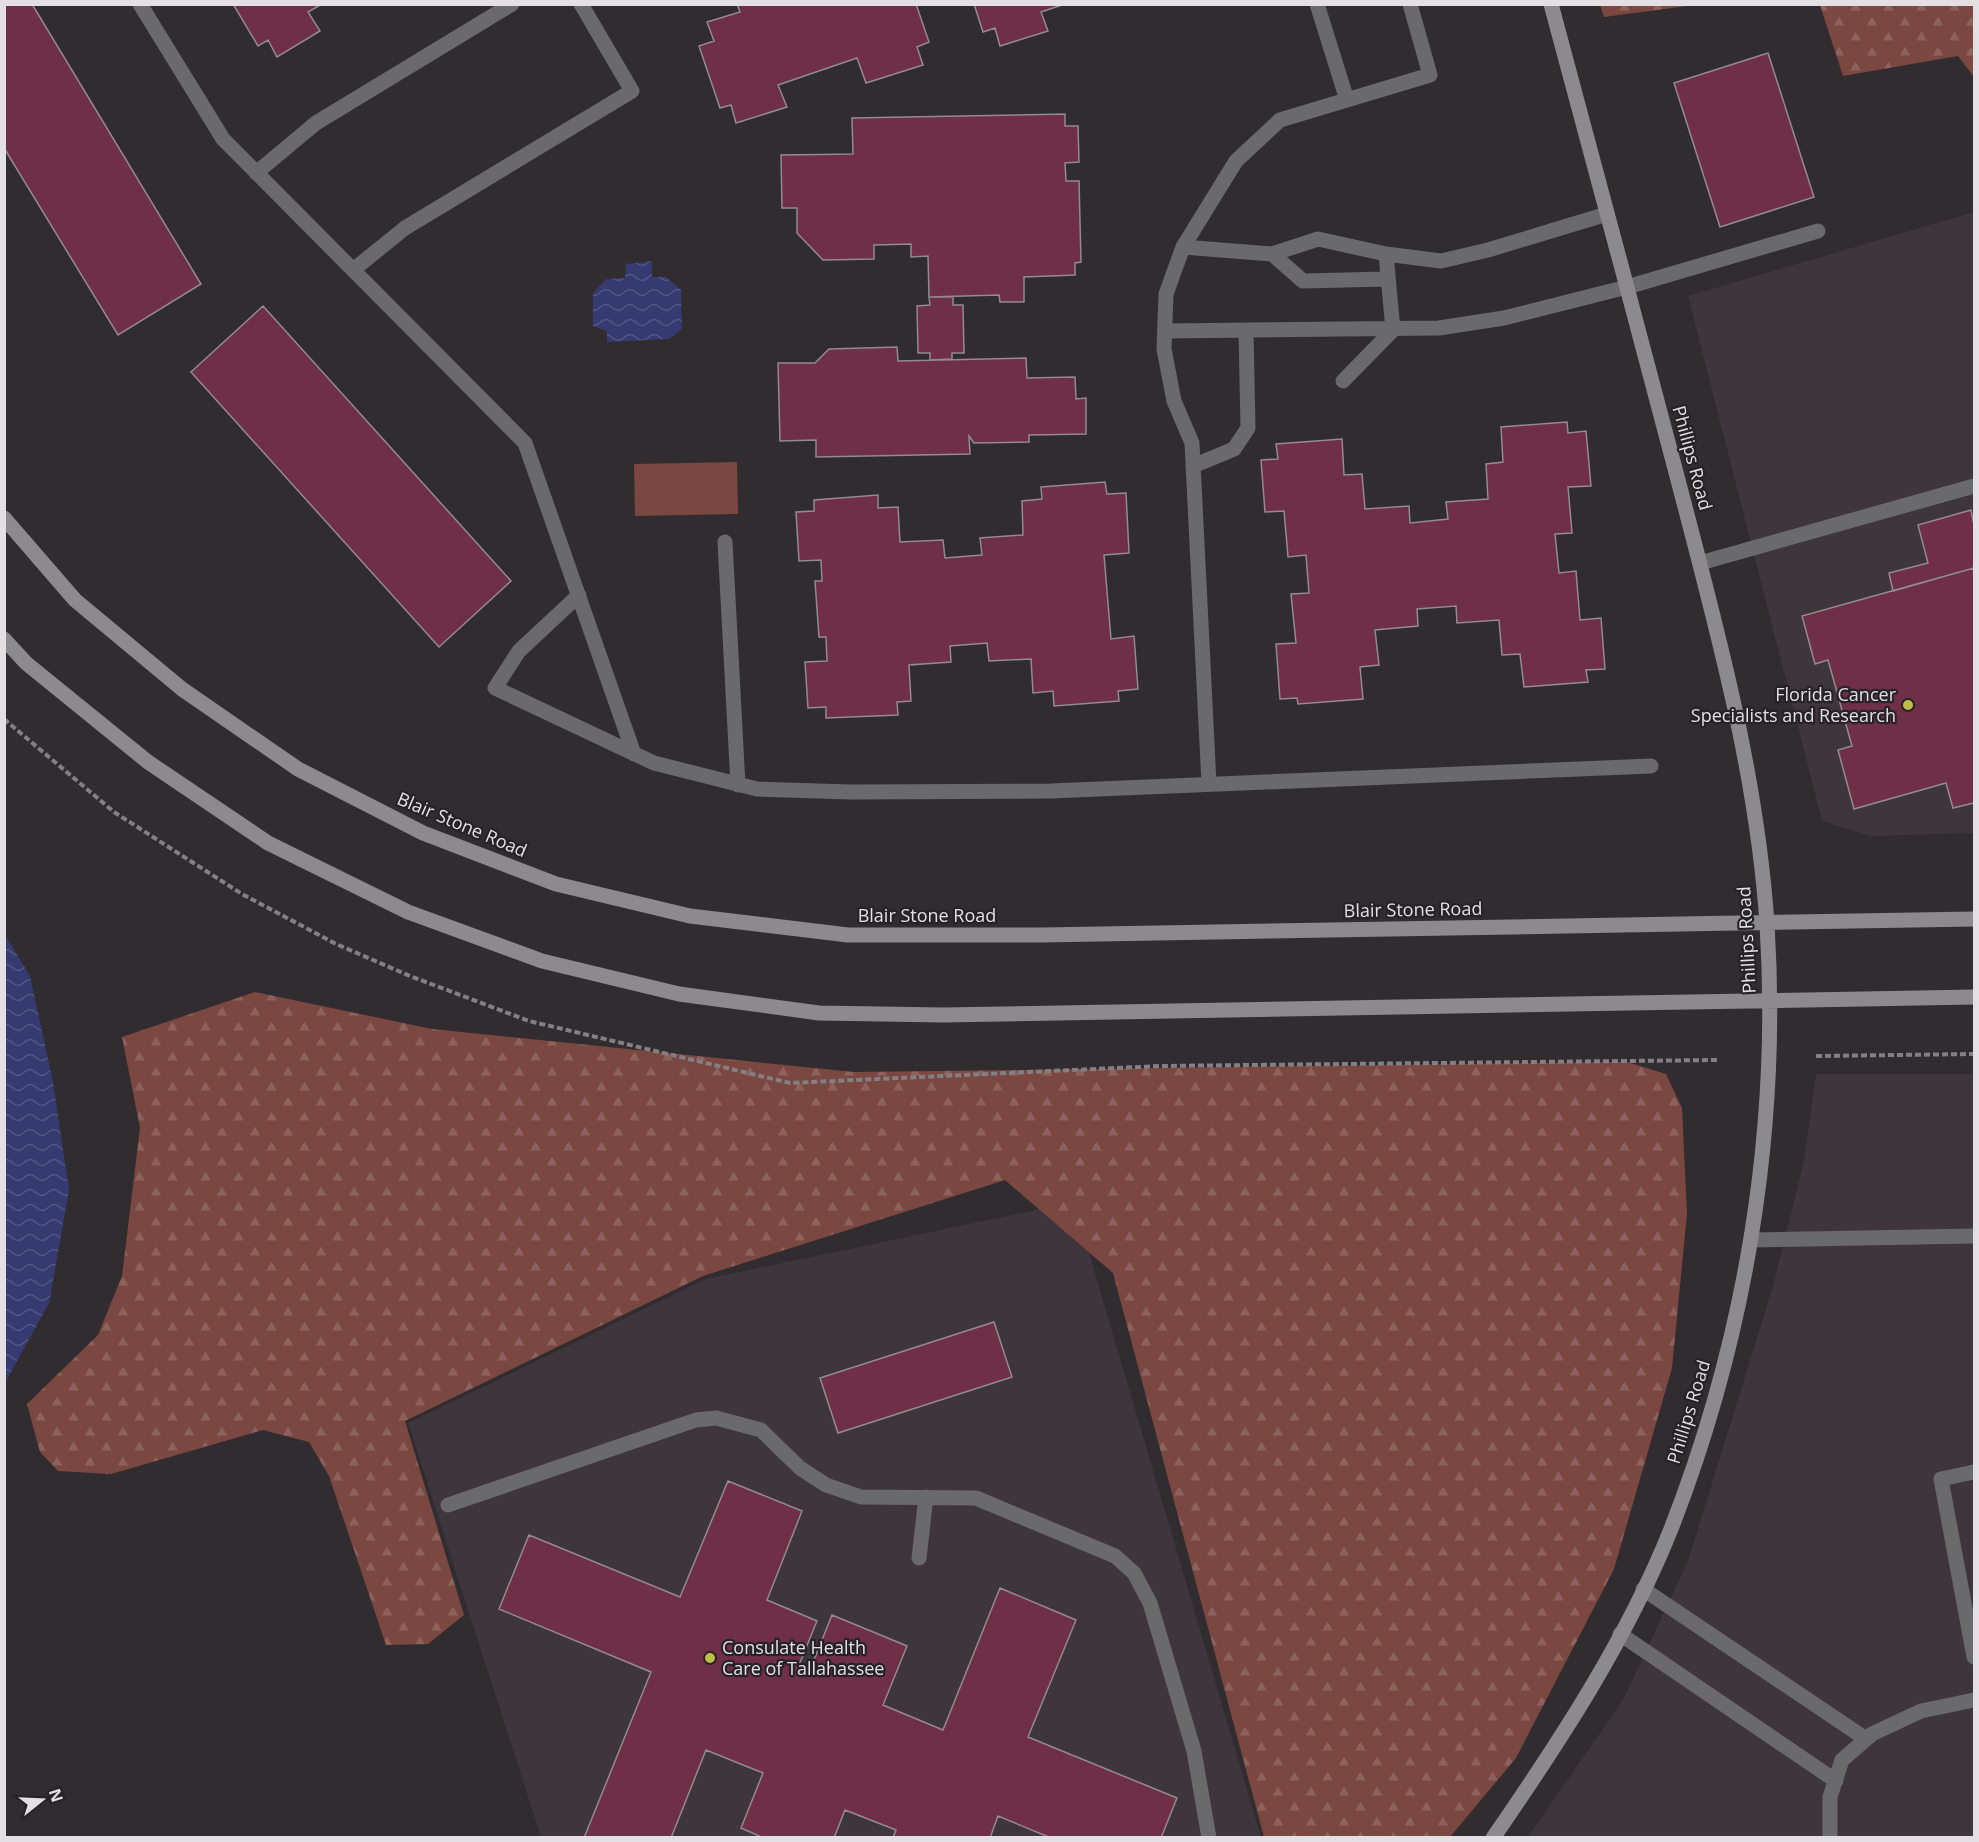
<svg xmlns="http://www.w3.org/2000/svg" width="1979" height="1842" font-family="'Open Sans',sans-serif">
	<style>
		.built { fill: #3f353d }
		.forest { fill: url(#forest-firs) }
		.pitch { fill: #7a4741 }
		.water { fill: url(#water-waves) }
		.building { fill: #6f2f46; stroke: #938b8d; stroke-width: 1.5 }
		.lines { fill: none; stroke-linecap: round; stroke-linejoin: round }
		.path { stroke: #847f83; stroke-width: 4; stroke-dasharray: 6 3; stroke-linecap: butt }
		.lane { stroke: #6a696b; stroke-width: 15 }
		.secondary { stroke: #8c8a8e; stroke-width: 15 }
		.poi-dot { fill: #bdbf43; stroke: #272226; stroke-width: 2 }
		.labels { text-anchor: middle; stroke-width: 4.5; stroke-linejoin: round; paint-order: stroke }
		.street-label { font-size: 18px; fill: #e3dfe2; stroke: #272226 }
		.poi-label { font-size: 18px; fill: #e3dfe2; stroke: #272226; text-anchor: end }
	</style>
	<defs>
		<pattern id="forest-firs" width="22" height="20" patternUnits="userSpaceOnUse" patternTransform="scale(1.5)"><rect width="22" height="20" fill="#7a4741"/><path d="M5 1l3.5 6h-7zM16 11l3.5 6h-7z" fill="#8d615c"/></pattern>
		<pattern id="water-waves" width="16" height="10" patternUnits="userSpaceOnUse" patternTransform="scale(1.5)"><rect width="16" height="10" fill="#353a71"/><path d="M0 5q4-4 8 0t8 0" fill="none" stroke="#525685"/></pattern>
	</defs>
	<rect width="100%" height="100%" fill="#312c30"/>
	<path class="built" d="M1974,212V833L1870,836L1822,821L1688,296Z
		M1816,1074H1974V1837L1527,1838L1623,1700L1688,1561L1773,1286L1804,1161Z
		M1074,1202L1261,1837H541L408,1423L706,1279Z"/>
	<path class="forest" d="M1600,5V4L1695,5L1604,17Z
		M1820,5H1974V77L1958,56L1843,76Z
		M255,992L432,1029L854,1072L1627,1062L1666,1074L1682,1108L1687,1214L1672,1368L1614,1569L1516,1758L1450,1837H1264L1113,1273L1005,1180L703,1276L405,1421L464,1615L428,1644L386,1645L329,1476L309,1442L263,1430L111,1474L58,1471L40,1452L27,1404L98,1335L122,1276L140,1128L122,1037Z"/>
	<path class="pitch" d="M737,462L738,514L635,516L634,464Z"/>
	<path class="water" d="M652,261V277H666L681,290L682,329L669,339L607,342V331L593,326V293L606,279L625,278L626,264Z
		M5,935L30,976L53,1082L69,1190L49,1303L5,1383Z"/>
	<path class="building" d="M4,4H32L201,284L118,335L4,148Z
		M233,4H322L308,12L320,31L277,57L268,40L258,46Z
		M737,4H916L929,42L917,47L923,65L866,83L857,58L778,85L787,107L736,123L731,105L720,108L699,46L714,41L707,22L740,12Z
		M974,4H1065L1041,12L1048,31L1000,46L995,28L983,32Z
		M1768,53L1814,197L1720,227L1674,83Z
		M1065,114V126H1078L1079,162L1065,163L1066,181H1079L1081,262L1075,263V275L1024,277V302H1000L999,295L929,297L928,256L911,257V244L874,245V259L823,260L797,233V208H782L781,155L853,154L852,118Z
		M929,297H953V305H963L964,353H952V359L930,360V353H918L917,306L930,305Z
		M263,306L511,581L439,647L191,372Z
		M897,347L898,361L1026,358L1027,378L1075,377L1076,399L1086,398V434L1029,435V442L974,443L969,436L970,454L816,457V440L780,441L778,363H815L829,349Z
		M1567,422L1568,433L1586,431L1591,486L1568,487L1572,533L1555,534L1559,573L1576,571L1580,620L1601,618L1605,669L1586,670L1588,682L1524,687L1520,654L1502,655L1499,620L1457,623L1456,606L1417,609L1418,626L1375,630L1379,665L1360,667L1363,699L1298,704L1297,698L1280,699L1276,644L1296,643L1291,594L1309,593L1306,555L1288,557L1284,511L1265,512L1261,460L1278,459L1276,444L1342,439L1344,475L1362,474L1365,509L1409,506L1410,523L1448,519L1446,502L1488,499L1486,464L1503,462L1501,427Z
		M1105,482L1107,494L1126,493L1129,553L1104,555L1111,639L1134,636L1138,689L1118,691L1119,701L1054,706L1053,691L1033,693L1031,659L989,661L987,643L950,646L951,662L909,665L911,701L897,702L898,715L826,718V707L808,708L805,662L827,661L826,637H819L815,581H822L821,560L799,561L796,512L814,511V500L878,495V508L898,507L900,542L943,540L945,558L982,555L980,538L1023,535L1022,501L1042,499L1041,487Z
		M1971,510L1974,525V568L1893,591L1889,573L1928,563L1918,525Z
		M1974,568V803L1953,808L1946,783L1854,809L1838,750L1852,746L1828,660L1815,664L1802,616Z
		M994,1322L1012,1377L838,1433L820,1378Z
		M728,1481L802,1511L767,1600L817,1621L797,1670L808,1675L832,1615L907,1646L883,1705L943,1730L1000,1588L1076,1620L1028,1737L1177,1798L1161,1838H1051L998,1816L990,1838H893L896,1830L845,1810L834,1838H764L741,1828L763,1773L706,1750L671,1838H584L651,1672L499,1609L529,1535L680,1597Z"/>
	<g class="lines">
		<path class="path" d="M4,719L114,812L242,894L336,944L410,976L529,1021L790,1083L1160,1066L1718,1060
			M1816,1056L1974,1054"/>
		<path class="lane" d="M140,4L223,139L525,443L634,754
			M1317,4L1347,100
			M256,173L316,123L512,4
			M1183,247L1272,254L1318,239L1386,254L1441,261L1488,250L1607,214
			M1272,254L1303,281L1386,279
			M353,270L405,228L632,91L581,4
			M1165,331L1439,328L1504,318L1627,287L1818,231
			M1343,381L1393,330L1386,254
			M1193,466L1234,449L1248,428L1246,331
			M725,542L738,785
			M1700,563L1974,486
			M579,595L519,651L495,688L654,763L757,789L850,792L1051,791L1651,766
			M1209,784L1192,443L1174,401L1164,349L1166,294L1183,247L1236,161L1280,120L1430,75L1410,4
			M1751,1240L1974,1236
			M1974,1472L1941,1479L1974,1657
			M448,1505L696,1420L716,1418L761,1430L800,1468L826,1485L861,1497L976,1498L1115,1556L1134,1573L1150,1603L1194,1751L1209,1838
			M919,1558L926,1497
			M1643,1589L1866,1739
			M1620,1634L1836,1781
			M1830,1838V1797L1842,1760L1872,1734L1921,1711L1974,1700"/>
		<path class="secondary" d="M4,518L75,600L182,689L298,769L423,833L556,884L690,916L848,935H1042L1974,919
			M4,639L26,663L148,762L268,843L408,912L542,961L679,994L819,1013L943,1015L1974,997
			M1493,1838C1560,1741 1627,1639 1671,1529C1746,1337 1780,1129 1767,924C1757,773 1716,626 1678,480C1636,321 1594,163 1551,4"/>
	</g>
	<g class="poi-dot">
		<circle cx="1908" cy="705" r="6"/>
		<circle cx="710" cy="1658" r="6"/>
	</g>
	<g class="labels">
		<g class="street-label">
			<text transform="translate(1692 458) rotate(75)" y="6">Phillips Road</text>
			<text transform="translate(462 825) rotate(23)" y="6">Blair Stone Road</text>
			<text transform="translate(1413 910) rotate(-1)" y="6">Blair Stone Road</text>
			<text x="927" y="922">Blair Stone Road</text>
			<text transform="translate(1747 940) rotate(-93)" y="6">Phillips Road</text>
			<text transform="translate(1689 1412) rotate(-73)" y="6">Phillips Road</text>
		</g>
		<g class="poi-label">
			<text x="1896" y="701">Florida Cancer<tspan x="1896" dy="21">Specialists and Research</tspan></text>
			<text x="722" y="1654" text-anchor="start">Consulate Health<tspan x="722" dy="21">Care of Tallahassee</tspan></text>
		</g>
	</g>
	<rect width="1979" height="1842" fill="none" stroke="#e3dfe2" stroke-width="12"/>
	<g transform="translate(42 1800) rotate(72)" stroke="#272226" stroke-width="4.5" paint-order="stroke">
	<path d="M0-4.5L10 22L0 15L-10 22Z" fill="#e3dfe2"/>
	<text y="-9" font-size="16" font-weight="bold" text-anchor="middle" fill="#e3dfe2">N</text>
	</g>
</svg>
